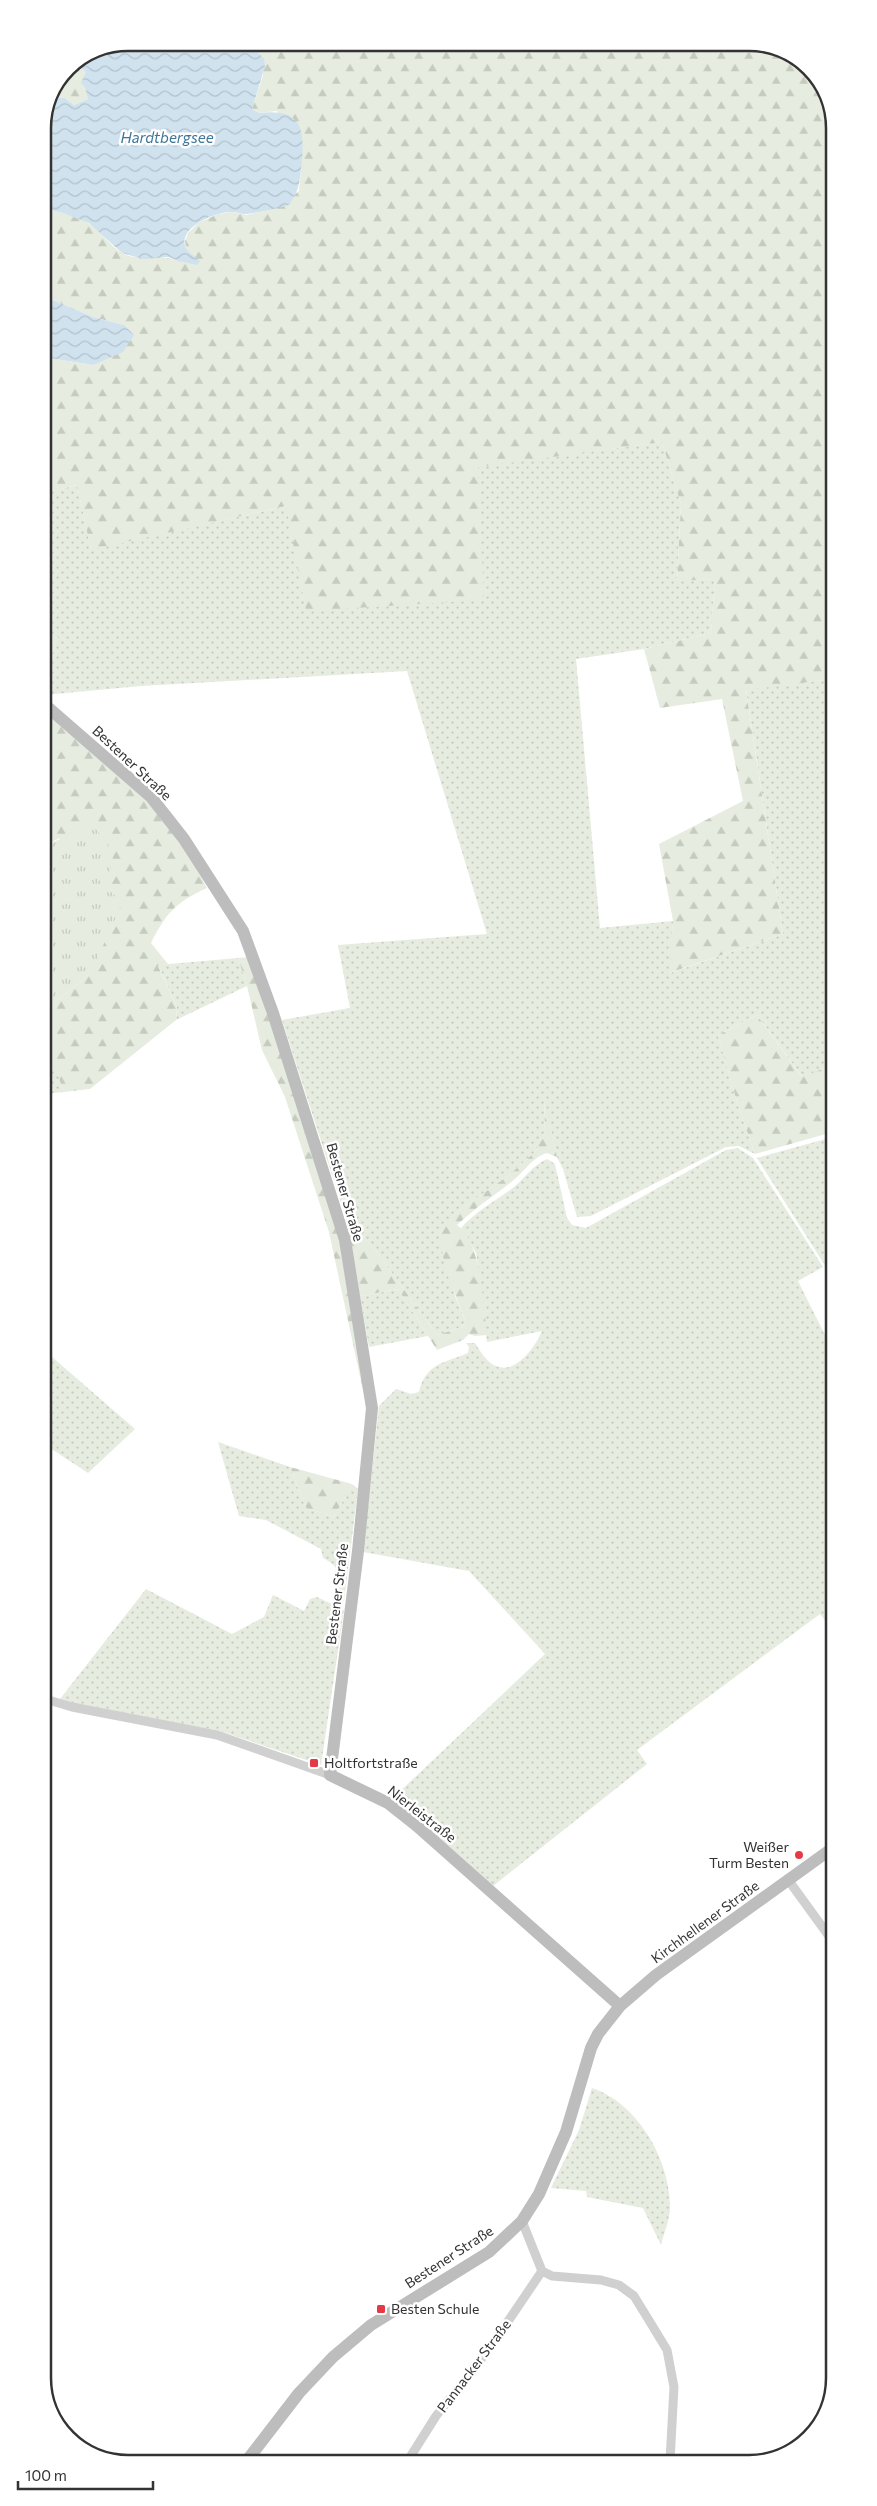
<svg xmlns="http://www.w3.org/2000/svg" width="877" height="2506" font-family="Commissioner,sans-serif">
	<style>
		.grass { fill: url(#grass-dots) }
		.forest { fill: url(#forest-firs) }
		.park { fill: url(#park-tufts) }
		.water { fill: url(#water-waves) }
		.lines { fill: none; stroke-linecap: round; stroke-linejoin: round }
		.street { stroke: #d0d0d0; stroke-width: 9 }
		.secondary { stroke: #bdbdbd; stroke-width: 12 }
		.poi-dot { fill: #e63946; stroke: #fff; stroke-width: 2 }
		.labels { text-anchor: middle; stroke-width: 5; stroke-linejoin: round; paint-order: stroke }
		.street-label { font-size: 14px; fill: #333; stroke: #fff }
		.poi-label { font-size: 14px; fill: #333; stroke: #fff; text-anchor: start }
		.water-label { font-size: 15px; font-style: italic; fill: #3f7597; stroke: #fff }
		.rim { fill: none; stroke: #333; stroke-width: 2.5 }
	</style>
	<defs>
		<pattern id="grass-dots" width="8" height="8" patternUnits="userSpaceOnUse" patternTransform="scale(1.25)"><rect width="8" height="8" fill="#e6ecdf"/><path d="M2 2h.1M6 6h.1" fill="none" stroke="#c6cbc0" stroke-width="1.8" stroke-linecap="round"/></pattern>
		<pattern id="forest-firs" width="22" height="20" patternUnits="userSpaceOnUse" patternTransform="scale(1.25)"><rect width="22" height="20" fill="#e6ecdf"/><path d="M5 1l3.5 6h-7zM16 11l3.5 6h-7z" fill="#c6cbc0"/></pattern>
		<pattern id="park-tufts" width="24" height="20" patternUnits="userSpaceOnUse" patternTransform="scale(1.25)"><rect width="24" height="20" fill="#e6ecdf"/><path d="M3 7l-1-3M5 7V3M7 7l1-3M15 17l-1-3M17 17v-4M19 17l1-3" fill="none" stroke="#c6cbc0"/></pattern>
		<pattern id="water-waves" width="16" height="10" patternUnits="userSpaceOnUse" patternTransform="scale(1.25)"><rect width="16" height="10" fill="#cfe2ee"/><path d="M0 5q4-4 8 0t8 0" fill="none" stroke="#b2c2cd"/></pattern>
	</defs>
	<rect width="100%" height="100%" fill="#fff"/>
	<path class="grass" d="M662,442L681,504L677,580L715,579L711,633L644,649L576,659L600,928L673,921L670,973L783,934L746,689L832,679L833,1065L803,1078L757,1015L718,1035L737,1102L755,1154L739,1146L726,1147L591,1216L577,1217L563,1169L557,1157L544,1100L545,1133L535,1152L509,1175L456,1213L439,1230L455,1296L465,1320L463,1327L437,1335L376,1251L363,1236L347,1226L342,1206L282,1020L350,1008L338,945L487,934L407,671L141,686L44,695L43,677L58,637L43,638V455L52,491L77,485L91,549L287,506L306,610L478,466Z
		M238,958L247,986L176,1020L177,1007L158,965Z
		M56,1066L63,1092L44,1094V1068Z
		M833,1137V1263L826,1267L757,1158Z
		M738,1148L753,1158L823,1267L798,1281L833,1351L834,1632L820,1614L637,1750L647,1764L493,1886L393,1798L545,1654L469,1571L363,1552L379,1406L396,1389L411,1394L419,1392C426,1362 446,1363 468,1353L469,1347L466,1343H475C480,1351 487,1363 496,1366C516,1375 536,1346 542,1331L487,1342L476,1253L461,1228C476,1211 496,1201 514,1187C525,1178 533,1165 547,1159L555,1164L567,1218L572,1225L586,1228L726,1150Z
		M398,1289L428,1336L369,1347L360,1296Z
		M44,1350L135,1429L88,1473L44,1444Z
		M218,1442L290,1467L306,1508L334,1517L352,1484L358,1489L344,1601L333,1598L340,1575L333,1564L323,1558L321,1549L266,1520L239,1516Z
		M146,1589L232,1634L264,1617L273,1595L304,1611L310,1599L317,1597L344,1610L321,1765L220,1731L73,1704L60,1699Z
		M592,2088C637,2103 669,2158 670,2204C671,2217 664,2233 661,2245L643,2208L587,2197L586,2191L551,2188L579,2130Z"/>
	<path class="forest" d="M754,43L805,64L832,107V679L746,690L783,934L669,973L673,921L659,844L743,801L722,699L660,708L644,649L711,633L715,579L677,581L681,504L662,442L478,467L484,600L306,611L286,506L91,550L77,485L52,491L43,455V357L93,365L124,325L93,317L43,296V208C58,212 77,215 90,224C102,232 110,246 122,253C140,263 161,253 178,261L186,248L185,241L188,233L198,223L218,214L232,212L246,215L277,208L299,191L301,169L277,111L259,113L252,109L263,75L262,57L256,50V47Z
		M77,65L86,72L88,99L74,105L65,98L55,97L63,78L69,81Z
		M58,637L43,677V638Z
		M43,709L133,783L182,842L207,888C176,902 166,913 151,943L168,964L158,966L177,1007L176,1020L90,1089L63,1092L56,1067L44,1068V1011L91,973L99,880L59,838L44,847Z
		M251,957L339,1236L367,1409L329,1232L285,1097L262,1050L247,986L238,958Z
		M757,1015L802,1077L833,1065V1132L755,1154L737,1102L718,1035Z
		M544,1096L557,1157L547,1153C531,1158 523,1174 510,1183C492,1197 474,1209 457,1225C482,1242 483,1306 487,1335L475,1336L469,1334L463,1340L437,1350L398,1289L360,1296L347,1226L363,1236L376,1251L437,1335L463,1327L465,1320L446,1271L438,1230L456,1213L509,1175L535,1152L545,1133Z
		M290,1467L352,1484L334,1517L306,1508Z"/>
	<path class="park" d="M91,823L114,852L109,875L99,880L122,903L91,973L44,1011V847Z"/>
	<path class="water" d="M256,47V50L264,59L265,66L252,109L259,113C305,108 305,132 301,169C299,186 299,190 289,205C276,209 261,212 247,214C242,215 237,212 232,212C218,211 176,227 186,248C188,253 196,257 200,261L198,265L178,261L169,257L143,259L122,253L89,223L63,213L43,208V123L55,97L65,98L74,105L88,99L85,87L81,83L86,72L77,65L69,81L63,78L68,68L96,49Z
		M43,296L93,317L124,325L134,335L123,352L93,365L43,357Z"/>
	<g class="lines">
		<path class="street" d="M45,1699L72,1707L217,1735L330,1775
			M789,1881L834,1943
			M522,2221L542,2271L552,2276L601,2280L619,2285L634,2296L650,2322L667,2350L674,2387L670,2461
			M407,2462L436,2416L490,2348L542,2271"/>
		<path class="secondary" d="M43,703L151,797L184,839L243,931L273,1013L345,1240L372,1408L358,1551L330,1775L388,1803L417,1826L620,2006
			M245,2463L299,2393L333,2357L371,2325L489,2252L522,2221L539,2194L566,2132L591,2048L598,2034L620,2006L656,1975L834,1847"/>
	</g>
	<g class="poi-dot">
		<rect x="309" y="1758" width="10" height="10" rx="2.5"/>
		<circle cx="799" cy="1855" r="5"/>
		<rect x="376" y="2304" width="10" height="10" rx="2.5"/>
	</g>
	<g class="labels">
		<g class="street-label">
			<text transform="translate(132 763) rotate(43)" y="5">Bestener Straße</text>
			<text transform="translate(345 1192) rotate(74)" y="5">Bestener Straße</text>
			<text transform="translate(337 1594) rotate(-83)" y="5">Bestener Straße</text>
			<text transform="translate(422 1814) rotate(38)" y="5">Nierleistraße</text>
			<text transform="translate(705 1922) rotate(-36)" y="5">Kirchhellener Straße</text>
			<text transform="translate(449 2257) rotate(-33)" y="5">Bestener Straße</text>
			<text transform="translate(474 2366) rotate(-53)" y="5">Pannacker Straße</text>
		</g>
		<g class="poi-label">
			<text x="324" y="1768">Holtfortstraße</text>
			<text x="789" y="1852" text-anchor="end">Weißer<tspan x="789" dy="16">Turm Besten</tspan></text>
			<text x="391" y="2314">Besten Schule</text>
		</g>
		<g class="water-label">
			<text x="167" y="143">Hardtbergsee</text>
		</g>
	</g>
	<path d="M0 0H877V2506H0ZM128 51H749A77 77 0 0 1 826 128V2378A77 77 0 0 1 749 2455H128A77 77 0 0 1 51 2378V128A77 77 0 0 1 128 51Z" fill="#fff" fill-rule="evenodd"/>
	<path class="rim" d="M128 51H749A77 77 0 0 1 826 128V2378A77 77 0 0 1 749 2455H128A77 77 0 0 1 51 2378V128A77 77 0 0 1 128 51Z"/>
	<path d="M18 2481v8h135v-8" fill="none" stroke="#333333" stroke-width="2.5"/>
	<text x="25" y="2481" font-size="15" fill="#333333" stroke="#ffffff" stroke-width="4" paint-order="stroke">100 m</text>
</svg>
